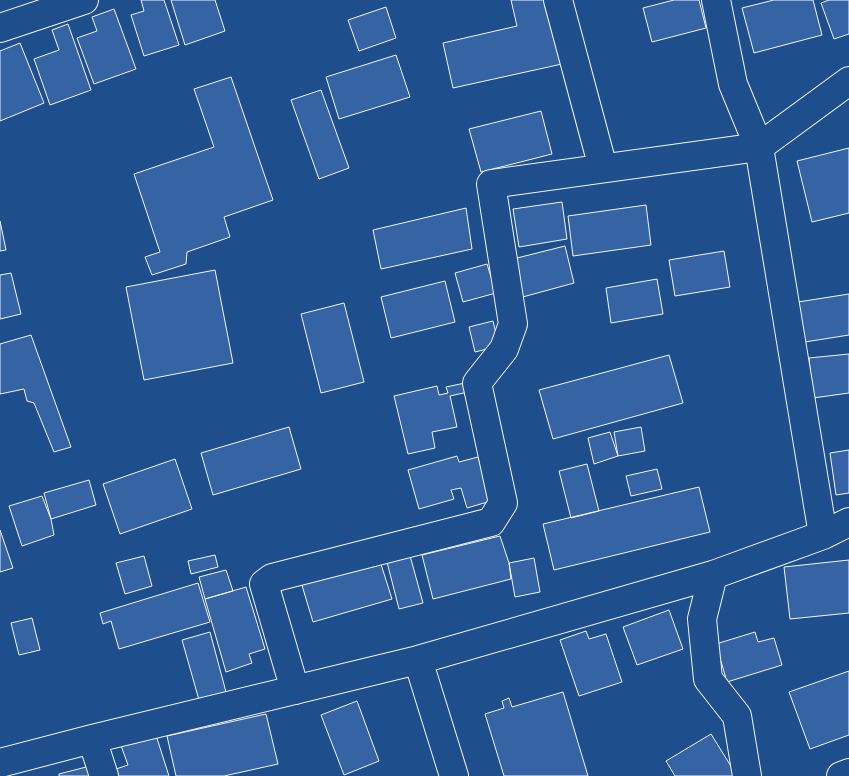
<svg xmlns="http://www.w3.org/2000/svg" width="849" height="776" font-family="'Fira Sans',sans-serif">
	<style>
		.building { fill: #3563a3; stroke: #f2f6ff }
		.lines { fill: none; stroke-linecap: round; stroke-linejoin: round }
		.minor-casing { stroke: #f2f6ff; stroke-width: 30 }
		.minor { stroke: #1f4e8c; stroke-width: 28 }
	</style>
	<rect width="100%" height="100%" fill="#1f4e8c"/>
	<path class="building" d="M141,0H164L179,45L144,56L131,15L144,11Z
		M171,0H215L225,31L185,45Z
		M511,0H548L562,64L453,88L443,43L517,26Z
		M674,0H699L706,28L652,42L643,8Z
		M774,0H813L822,35L754,53L742,8Z
		M829,0H849V34L834,39L821,3Z
		M386,7L396,38L359,51L348,20Z
		M114,9L136,69L94,84L77,38L97,31L92,17Z
		M68,24L91,90L50,105L34,59L59,50L52,30Z
		M20,43L44,103L0,121V51Z
		M396,55L410,97L339,119L326,77Z
		M231,77L273,200L224,217L230,237L187,252L186,264L152,275L145,257L160,252L134,174L214,147L194,89Z
		M321,90L349,168L319,179L291,100Z
		M541,111L552,154L481,172L469,129Z
		M849,148V213L812,222L797,161Z
		M562,202L567,239L519,247L513,209Z
		M646,205L651,245L573,256L568,216Z
		M466,208L472,249L381,269L373,230Z
		M0,221L6,250L0,251Z
		M565,246L574,283L519,298L509,260Z
		M724,251L730,287L675,296L669,260Z
		M487,264L496,293L463,302L455,273Z
		M215,270L233,363L144,380L126,287Z
		M11,273L21,314L0,319V275Z
		M657,279L663,314L611,323L606,288Z
		M445,281L455,322L391,338L381,297Z
		M849,294V335L805,342L798,302Z
		M344,303L364,382L321,393L301,314Z
		M493,321L499,346L475,352L469,327Z
		M31,335L71,447L54,452L34,403L27,401L24,389L0,394V344Z
		M849,354V393L813,398L809,358Z
		M669,355L683,403L553,439L539,390Z
		M465,383L468,392L450,396L457,427L432,432L435,448L408,454L394,396L437,386L439,395L448,393L446,387Z
		M289,427L301,469L213,495L201,453Z
		M641,427L645,451L618,456L614,432Z
		M610,432L618,456L594,464L588,438Z
		M849,450V493L836,495L830,453Z
		M457,456L459,462L478,457L491,501L467,508L461,488L451,490L454,499L419,509L408,470Z
		M175,459L192,509L120,534L103,484Z
		M587,464L599,511L571,518L559,471Z
		M657,469L662,489L631,496L626,476Z
		M89,480L96,505L51,519L44,493Z
		M699,487L710,532L554,570L543,524Z
		M42,496L51,519L54,535L22,546L9,506Z
		M0,530L13,568L0,572Z
		M500,536L509,563L511,579L433,599L422,555Z
		M409,552L423,603L399,609L386,558Z
		M215,555L218,567L191,574L188,561Z
		M144,556L152,586L125,594L116,563Z
		M379,558L392,599L313,622L301,582Z
		M534,558L540,592L515,597L509,563Z
		M849,560V613L790,619L784,567Z
		M226,570L233,591L205,599L199,577Z
		M198,583L210,622L119,649L111,621L103,624L100,613Z
		M246,587L265,649L249,654L252,663L226,672L205,599Z
		M669,610L683,649L637,665L623,627Z
		M32,618L40,650L19,655L11,623Z
		M586,631L589,639L606,634L622,682L579,696L560,640Z
		M210,632L226,692L199,700L182,640Z
		M755,632L758,642L774,638L782,665L727,682L716,644Z
		M849,671V735L810,749L789,692Z
		M563,692L588,776H504L485,714L504,708L502,701L509,698L512,707Z
		M357,701L379,761L344,775L321,715Z
		M266,714L278,764L224,776H176L167,736Z
		M154,729L169,776H115L113,770L128,765L119,740Z
		M711,734L737,776H675L666,761Z
		M90,766L93,776H59V774Z"/>
	<g class="lines">
		<defs>
			<path id="minor" d="M558,0L603,168
				M716,0L733,84L759,147L849,81
				M0,28L84,0
				M713,575L702,619L708,679L737,716L747,776
				M418,660L454,776
				M295,690L264,584L272,578L491,522L503,503L477,383L504,349L513,324L491,184L759,147L823,535
				M92,739L104,776
				M0,763L92,739L418,660L713,575L823,535L849,522
				M841,776L849,773"/>
		</defs>
		<use href="#minor" class="minor-casing"/>
		<use href="#minor" class="minor"/>
	</g>
</svg>
